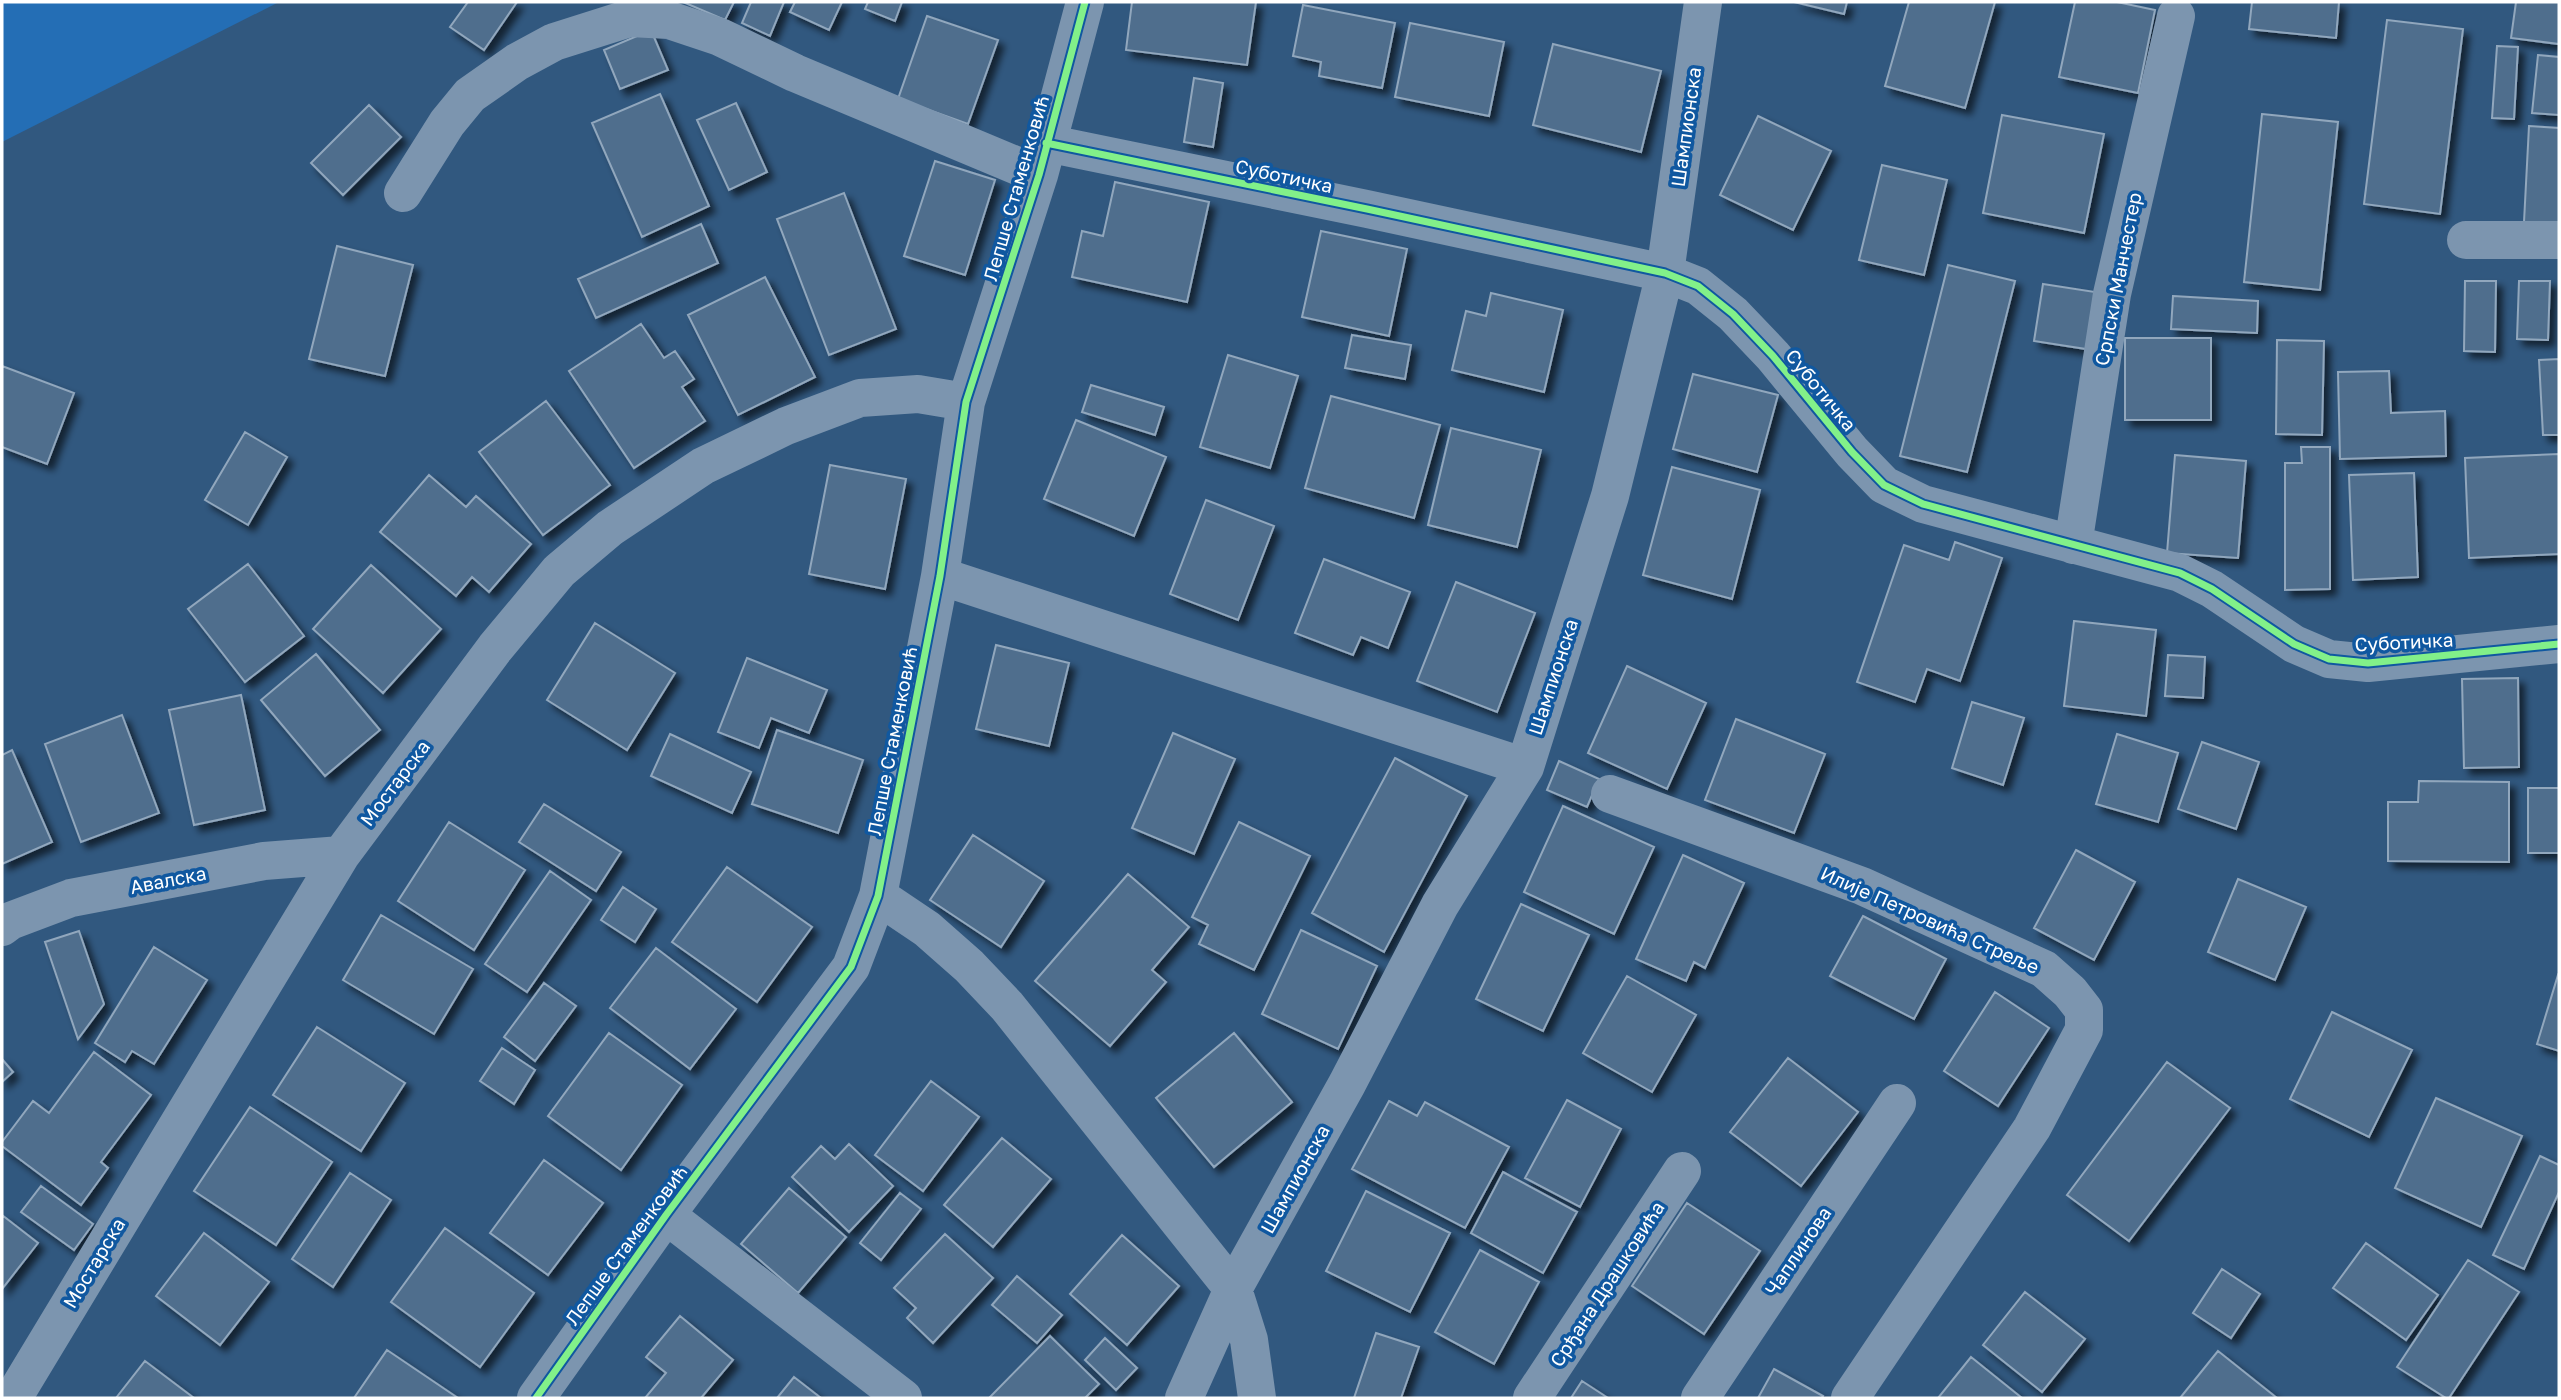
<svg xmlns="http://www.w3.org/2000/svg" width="2561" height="1400" font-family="'Golos Text',sans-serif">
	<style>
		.green { fill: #246eb5 }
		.building { fill: #4f6e8d; stroke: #91a7bd; stroke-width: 2; filter: url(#shadow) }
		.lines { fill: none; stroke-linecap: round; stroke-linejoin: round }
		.minor { stroke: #7c95af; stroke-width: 38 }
		.cycleway-casing { stroke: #1058a0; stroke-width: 11 }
		.cycleway { stroke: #82f089; stroke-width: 7 }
		.labels { text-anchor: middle; stroke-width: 7; stroke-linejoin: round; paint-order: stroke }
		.street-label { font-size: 19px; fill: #fff; stroke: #1058a0 }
	</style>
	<defs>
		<filter id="shadow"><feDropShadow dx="6" dy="6" stdDeviation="3.5" flood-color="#0009"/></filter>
	</defs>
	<rect width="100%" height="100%" fill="#31587f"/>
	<path class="green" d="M2,2H279L2,142Z"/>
	<path class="building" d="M468,2H517L484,50L450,27Z
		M683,2H734L725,20Z
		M751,2H784L770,36L742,23Z
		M795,2H842L829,30L790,12Z
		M868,2H902L895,21L865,9Z
		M1132,2H1256L1247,65L1126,50Z
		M1794,2H1847L1844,14Z
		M1909,2H1995L1965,108L1885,86Z
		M2075,2H2117L2155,10L2138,93L2059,77Z
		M2252,2H2339L2336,38L2249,29Z
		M2516,2H2559V44L2511,38Z
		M1303,5L1395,23L1382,88L1319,76L1321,62L1293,56Z
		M927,16L998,40L968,124L898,99Z
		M2387,20L2463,29L2440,214L2364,204Z
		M1410,23L1504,42L1489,116L1395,97Z
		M651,30L668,70L620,89L604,50Z
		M1553,44L1661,71L1641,152L1533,125Z
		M2497,46L2518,47L2514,119L2492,118Z
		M2538,55L2559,57V115L2532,113Z
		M1194,78L1223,83L1213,147L1184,142Z
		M660,94L709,206L642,237L592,123Z
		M736,103L767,172L729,190L697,120Z
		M369,105L401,137L343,195L311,163Z
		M2262,114L2338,122L2320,290L2244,282Z
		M2002,115L2104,134L2084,233L1983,213Z
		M1758,116L1831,151L1793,230L1720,195Z
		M2529,126L2559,128V224L2524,222Z
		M935,161L995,180L965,275L904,256Z
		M1882,165L1947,180L1924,275L1859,260Z
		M1115,182L1209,202L1187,302L1072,277L1082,231L1103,236Z
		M844,193L896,329L829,355L777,219Z
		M701,224L718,263L596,318L578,279Z
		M1321,231L1407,249L1389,336L1302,317Z
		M337,246L413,265L385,376L309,359Z
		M1948,265L2015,281L1967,472L1900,456Z
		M765,277L815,377L738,415L688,315Z
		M2465,281H2496L2495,352L2464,351Z
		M2519,281H2550L2548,340L2517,339Z
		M2043,284L2095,292L2086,349L2034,341Z
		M1491,293L1563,310L1544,392L1452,370L1466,311L1486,316Z
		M2173,296L2258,301L2257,333L2171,329Z
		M641,324L664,358L675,351L694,379L682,387L705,421L634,468L569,371Z
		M1352,335L1411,345L1405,379L1345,368Z
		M2125,338H2211V420H2125Z
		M2277,340L2324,341L2322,435L2276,434Z
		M1228,355L1298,376L1270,468L1200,447Z
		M2559,359V435H2543L2539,360Z
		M2,366L74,393L47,464L2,447Z
		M2389,371L2391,413L2445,411L2446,456L2340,459L2338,372Z
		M1693,374L1778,395L1757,472L1673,449Z
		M1091,385L1164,407L1155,435L1082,412Z
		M1331,396L1440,425L1414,518L1305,488Z
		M546,401L610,485L543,535L479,452Z
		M1076,420L1166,457L1134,536L1044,499Z
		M1451,428L1541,450L1517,547L1428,525Z
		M245,432L287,457L248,525L205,500Z
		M2301,447H2330V589L2285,590V463H2302Z
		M2559,454V554L2469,558L2465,458Z
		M2175,455L2246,461L2238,558L2167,553Z
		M830,465L906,479L885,589L809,574Z
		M1672,467L1760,490L1732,599L1643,575Z
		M2414,473L2418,577L2353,580L2349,475Z
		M429,475L466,507L476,496L531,544L489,592L472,577L456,596L380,532Z
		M1206,500L1274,526L1238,620L1170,594Z
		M1955,542L2002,558L1960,681L1927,669L1915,702L1857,682L1904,545L1949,560Z
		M1324,559L1410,592L1388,648L1361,637L1353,655L1295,633Z
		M248,564L304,636L245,682L188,609Z
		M371,565L441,629L383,693L313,629Z
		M1456,582L1535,613L1497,712L1417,681Z
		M2074,621L2156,630L2146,716L2064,706Z
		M595,623L675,673L627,750L547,700Z
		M996,645L1069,663L1049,746L976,729Z
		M316,654L380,730L325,776L261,700Z
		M2168,655L2205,657L2203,698L2165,696Z
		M747,658L827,690L809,733L771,718L759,748L718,732Z
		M1627,666L1706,703L1667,789L1588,753Z
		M2518,678L2519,767L2464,768L2462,679Z
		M241,695L265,810L194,825L169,710Z
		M1972,702L2024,718L2003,785L1952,768Z
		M122,715L159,813L81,842L45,744Z
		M1736,719L1825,754L1794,833L1705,800Z
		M777,730L863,760L838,833L752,804Z
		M1173,733L1235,759L1194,854L1132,828Z
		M670,734L751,772L732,813L651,776Z
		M2117,734L2178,753L2158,822L2096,804Z
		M2202,742L2259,762L2236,829L2178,809Z
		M12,750L52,842L2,864V755Z
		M1395,758L1467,796L1384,952L1312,913Z
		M1559,761L1599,779L1587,807L1547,790Z
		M2419,781L2509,782V862L2388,861V802H2418Z
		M2528,788H2559V853H2528Z
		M544,804L621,852L596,891L519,842Z
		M1563,806L1654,847L1614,934L1524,892Z
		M449,822L525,870L474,950L398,901Z
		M1239,822L1310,856L1254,970L1199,944L1208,925L1192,917Z
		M973,835L1044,881L1001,947L930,900Z
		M2076,850L2135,882L2094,960L2034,928Z
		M1683,855L1744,883L1705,968L1694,962L1686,981L1636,959Z
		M727,867L812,927L757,1002L672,942Z
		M550,871L591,900L527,992L485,964Z
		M1128,874L1189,927L1152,970L1166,982L1110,1046L1035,981Z
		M2238,879L2306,907L2275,980L2208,952Z
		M623,887L656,909L635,942L601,920Z
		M1521,904L1589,935L1543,1031L1476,999Z
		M381,915L473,969L434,1034L343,980Z
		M1863,916L1946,959L1914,1019L1830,976Z
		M1301,930L1377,966L1338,1049L1262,1014Z
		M79,931L104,1004L78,1039L45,942Z
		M154,947L207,980L154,1064L132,1051L125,1062L95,1043Z
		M656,948L736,1009L690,1069L610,1008Z
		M2558,975L2559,976V1051L2537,1044Z
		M1627,976L1696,1015L1652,1092L1583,1053Z
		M544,983L576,1006L535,1061L504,1037Z
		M1995,992L2049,1028L1998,1106L1944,1071Z
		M2332,1012L2412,1050L2369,1137L2290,1099Z
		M317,1027L405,1083L361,1151L273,1095Z
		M609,1033L682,1085L621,1170L548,1116Z
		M1234,1033L1292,1102L1214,1167L1156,1098Z
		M502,1048L535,1070L514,1104L480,1081Z
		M94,1052L151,1095L101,1162L108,1168L81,1205L2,1146V1142L33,1101L49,1113Z
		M1788,1058L1858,1112L1801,1186L1730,1132Z
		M2,1059L13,1072L2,1082Z
		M2167,1062L2230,1108L2129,1241L2067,1195Z
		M931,1081L979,1117L923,1191L875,1155Z
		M2436,1098L2522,1136L2481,1227L2395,1188Z
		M1567,1100L1621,1129L1580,1207L1525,1178Z
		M1389,1101L1417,1116L1425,1102L1509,1147L1465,1228L1352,1169Z
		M250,1107L332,1162L276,1245L194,1191Z
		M1002,1138L1051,1179L993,1247L944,1205Z
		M849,1144L893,1186L849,1232L792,1177L821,1146L835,1159Z
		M2540,1156L2559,1165V1192L2524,1269L2493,1255Z
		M544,1160L603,1203L548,1275L490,1233Z
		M1503,1172L1577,1212L1543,1273L1471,1233Z
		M350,1173L391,1200L333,1287L292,1259Z
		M41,1186L93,1224L74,1250L21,1212Z
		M789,1188L846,1237L798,1293L741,1244Z
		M1366,1191L1450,1233L1410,1312L1326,1271Z
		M900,1193L921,1209L881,1260L860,1243Z
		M1687,1203L1760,1251L1704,1334L1632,1286Z
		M2,1215L38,1243L2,1289Z
		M445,1228L534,1293L480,1367L391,1302Z
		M204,1233L269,1282L220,1345L156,1296Z
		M945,1234L993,1278L933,1343L907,1318L916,1308L894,1288Z
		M1122,1235L1179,1286L1127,1345L1070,1294Z
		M2366,1243L2438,1295L2406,1340L2333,1288Z
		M1480,1250L1539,1282L1494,1364L1435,1332Z
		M2468,1260L2519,1292L2449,1398H2446L2397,1367Z
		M2222,1269L2260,1294L2231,1338L2193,1313Z
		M1017,1276L1062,1315L1037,1343L992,1305Z
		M2025,1292L2085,1339L2042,1392L1983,1345Z
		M680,1316L733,1360L701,1398H645L666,1373L646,1357Z
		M1376,1333L1419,1347L1401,1398H1354Z
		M1050,1336L1099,1384L1085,1398H989Z
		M1105,1338L1137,1368L1116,1390L1085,1360Z
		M387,1350L458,1398H354Z
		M2218,1351L2277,1398H2180Z
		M1971,1357L2022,1398H1938Z
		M145,1361L194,1398H116Z
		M1774,1369L1823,1396L1822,1398H1758Z
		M794,1377L821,1398H777Z
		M1582,1381L1608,1398H1571Z"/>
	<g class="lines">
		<path class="minor" d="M1046,143L1367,209L1665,273L1698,286L1733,314L1773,356L1852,452L1884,485L1923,504L2180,573L2212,589L2294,644L2329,659L2368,663L2559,644
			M403,193L447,123L470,95L517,62L554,42L630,18L669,20L720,37L795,73L1039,175
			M2466,240H2559
			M2073,545L2112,294L2176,16
			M940,576L1525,767
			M1610,794L1862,886L2044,969L2070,992L2084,1010V1030L2032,1128L1850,1398
			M878,896L927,929L969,966L1007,1006L1233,1289L1249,1340L1257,1398
			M2,927L10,921L71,898L264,861L341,855
			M666,1215L903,1398
			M13,1398L341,855L495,648L559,571L610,528L703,466L786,426L860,398L918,394L966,402
			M536,1398L666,1215L851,967L878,896L940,576L966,402L1039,175L1085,2
			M1184,1398L1233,1289L1347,1084L1440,905L1525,767L1610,496L1665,273L1703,2
			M1532,1398L1682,1171
			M1700,1398L1897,1103"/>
		<defs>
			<path id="cycleway" d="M1046,143L1367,209L1665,273L1698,286L1733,314L1773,356L1852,452L1884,485L1923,504L2180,573L2212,589L2294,644L2329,659L2368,663L2559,644
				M536,1398L666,1215L851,967L878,896L940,576L966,402L1039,175L1085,2"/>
		</defs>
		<use href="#cycleway" class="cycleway-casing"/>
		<use href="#cycleway" class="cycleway"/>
	</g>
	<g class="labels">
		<g class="street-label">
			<text transform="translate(1686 127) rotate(-82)" y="7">Шампионска</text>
			<text transform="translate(1284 176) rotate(12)" y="7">Суботичка</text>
			<text transform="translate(1016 188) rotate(-74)" y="7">Лепше Стаменковић</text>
			<text transform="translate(2118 279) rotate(-79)" y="7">Српски Манчестер</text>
			<text transform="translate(1821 390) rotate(51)" y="7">Суботичка</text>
			<text transform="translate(2404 642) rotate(-3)" y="7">Суботичка</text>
			<text transform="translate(1553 677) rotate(-72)" y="7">Шампионска</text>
			<text transform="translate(892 741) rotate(-79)" y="7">Лепше Стаменковић</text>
			<text transform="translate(395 783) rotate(-53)" y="7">Мостарска</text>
			<text transform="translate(168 880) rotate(-11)" y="7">Авалска</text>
			<text transform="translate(1930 920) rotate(24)" y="7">Илије Петровића Стреље</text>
			<text transform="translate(1295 1179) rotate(-61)" y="7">Шампионска</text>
			<text transform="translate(626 1245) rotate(-54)" y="7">Лепше Стаменковић</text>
			<text transform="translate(1798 1251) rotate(-56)" y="7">Чаплинова</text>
			<text transform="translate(94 1263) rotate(-59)" y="7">Мостарска</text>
			<text transform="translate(1607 1284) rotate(-57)" y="7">Срђана Драшковића</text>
		</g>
	</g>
	<rect width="2561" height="1400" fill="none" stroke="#ffffff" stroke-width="7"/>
</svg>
